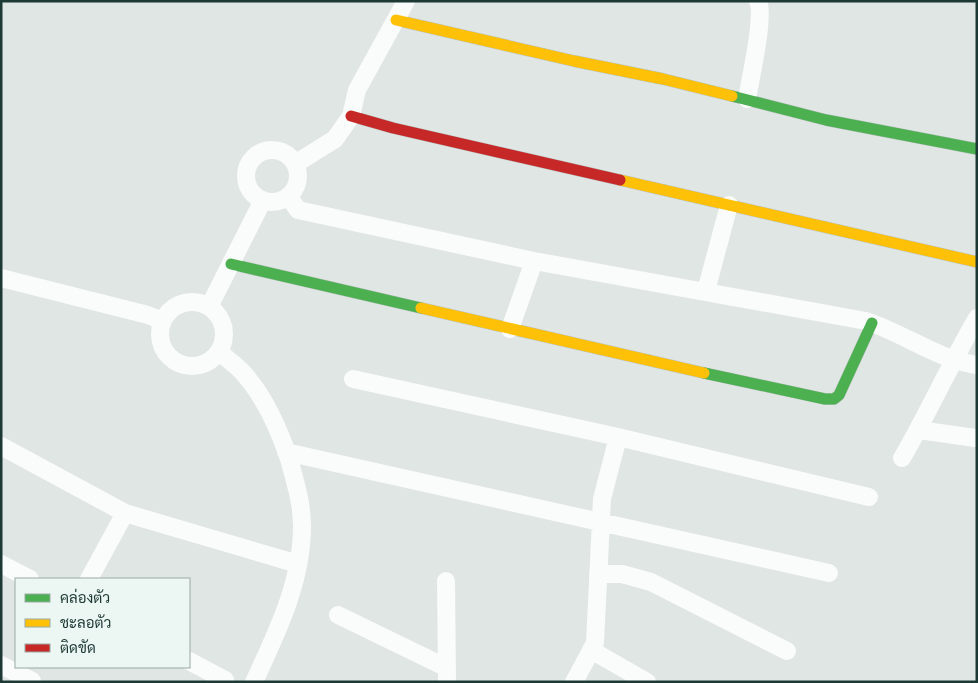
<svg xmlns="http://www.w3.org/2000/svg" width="978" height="683" font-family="'Space Grotesk',Sarabun,sans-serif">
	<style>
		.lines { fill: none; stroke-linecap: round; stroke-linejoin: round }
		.fast-casing { stroke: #b9c3c0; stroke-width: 12 }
		.slow-casing { stroke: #b9c3c0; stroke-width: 12 }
		.jam-casing { stroke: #b9c3c0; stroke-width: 12 }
		.street { stroke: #fafbfb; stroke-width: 18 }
		.fast { stroke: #4caf50; stroke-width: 11 }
		.slow { stroke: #ffc107; stroke-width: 11 }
		.jam { stroke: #c62828; stroke-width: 11 }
	</style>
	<rect width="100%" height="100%" fill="#e0e6e4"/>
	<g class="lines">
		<defs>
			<path id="fast" d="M732,96L826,120L977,149
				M231,264L421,308
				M704,373L825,399H834L839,395L872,323"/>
			<path id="slow" d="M396,20L574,61L663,79L732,96
				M620,180L977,262
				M421,308L704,373"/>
			<path id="jam" d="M351,116L393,128L620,180"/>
		</defs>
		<use href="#fast" class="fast-casing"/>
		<use href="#slow" class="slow-casing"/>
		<use href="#jam" class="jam-casing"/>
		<path class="street" d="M747,99C750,80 765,16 758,1
			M246 176a26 26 0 1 1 52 0a26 26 0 1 1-52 0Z
			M295,164L335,139L351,116L357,90L406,1
			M288,196L298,210L534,261
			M1,278L148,315L163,321
			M706,291L729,205
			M160 334a32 32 0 1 1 64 0a32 32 0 1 1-64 0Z
			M209,307L263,200
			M510,329L534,261L866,321C903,333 939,360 977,365
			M219,352C228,360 238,366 245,375C266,399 279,429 289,459C295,481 302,503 302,526C302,582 277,632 254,682
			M353,379L618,437L869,497
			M919,430L975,438
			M1,446L125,513
			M286,452L829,573
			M902,458C929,412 950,364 977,318
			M1,564L30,579
			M598,574H622L651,582L787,651
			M89,579L125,513L298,564
			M446,581L447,682
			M338,615L447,668
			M591,650L647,682
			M189,661L225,680
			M1,665L32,681
			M574,682L595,643L602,499L618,437"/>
		<use href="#fast" class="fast"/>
		<use href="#slow" class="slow"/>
		<use href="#jam" class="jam"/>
	</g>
	<rect width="978" height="683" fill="none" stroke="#1d3934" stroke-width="5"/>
	<rect x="15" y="578" width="175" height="90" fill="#ecf6f2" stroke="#99aaa6"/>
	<rect x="25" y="594" width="25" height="8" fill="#4caf50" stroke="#99aaa6"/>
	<text x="60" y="603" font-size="15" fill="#1d3934">คล่องตัว</text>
	<rect x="25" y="619" width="25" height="8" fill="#ffc107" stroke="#99aaa6"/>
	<text x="60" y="628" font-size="15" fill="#1d3934">ชะลอตัว</text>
	<rect x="25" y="644" width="25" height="8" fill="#c62828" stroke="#99aaa6"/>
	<text x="60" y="653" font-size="15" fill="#1d3934">ติดขัด</text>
</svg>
